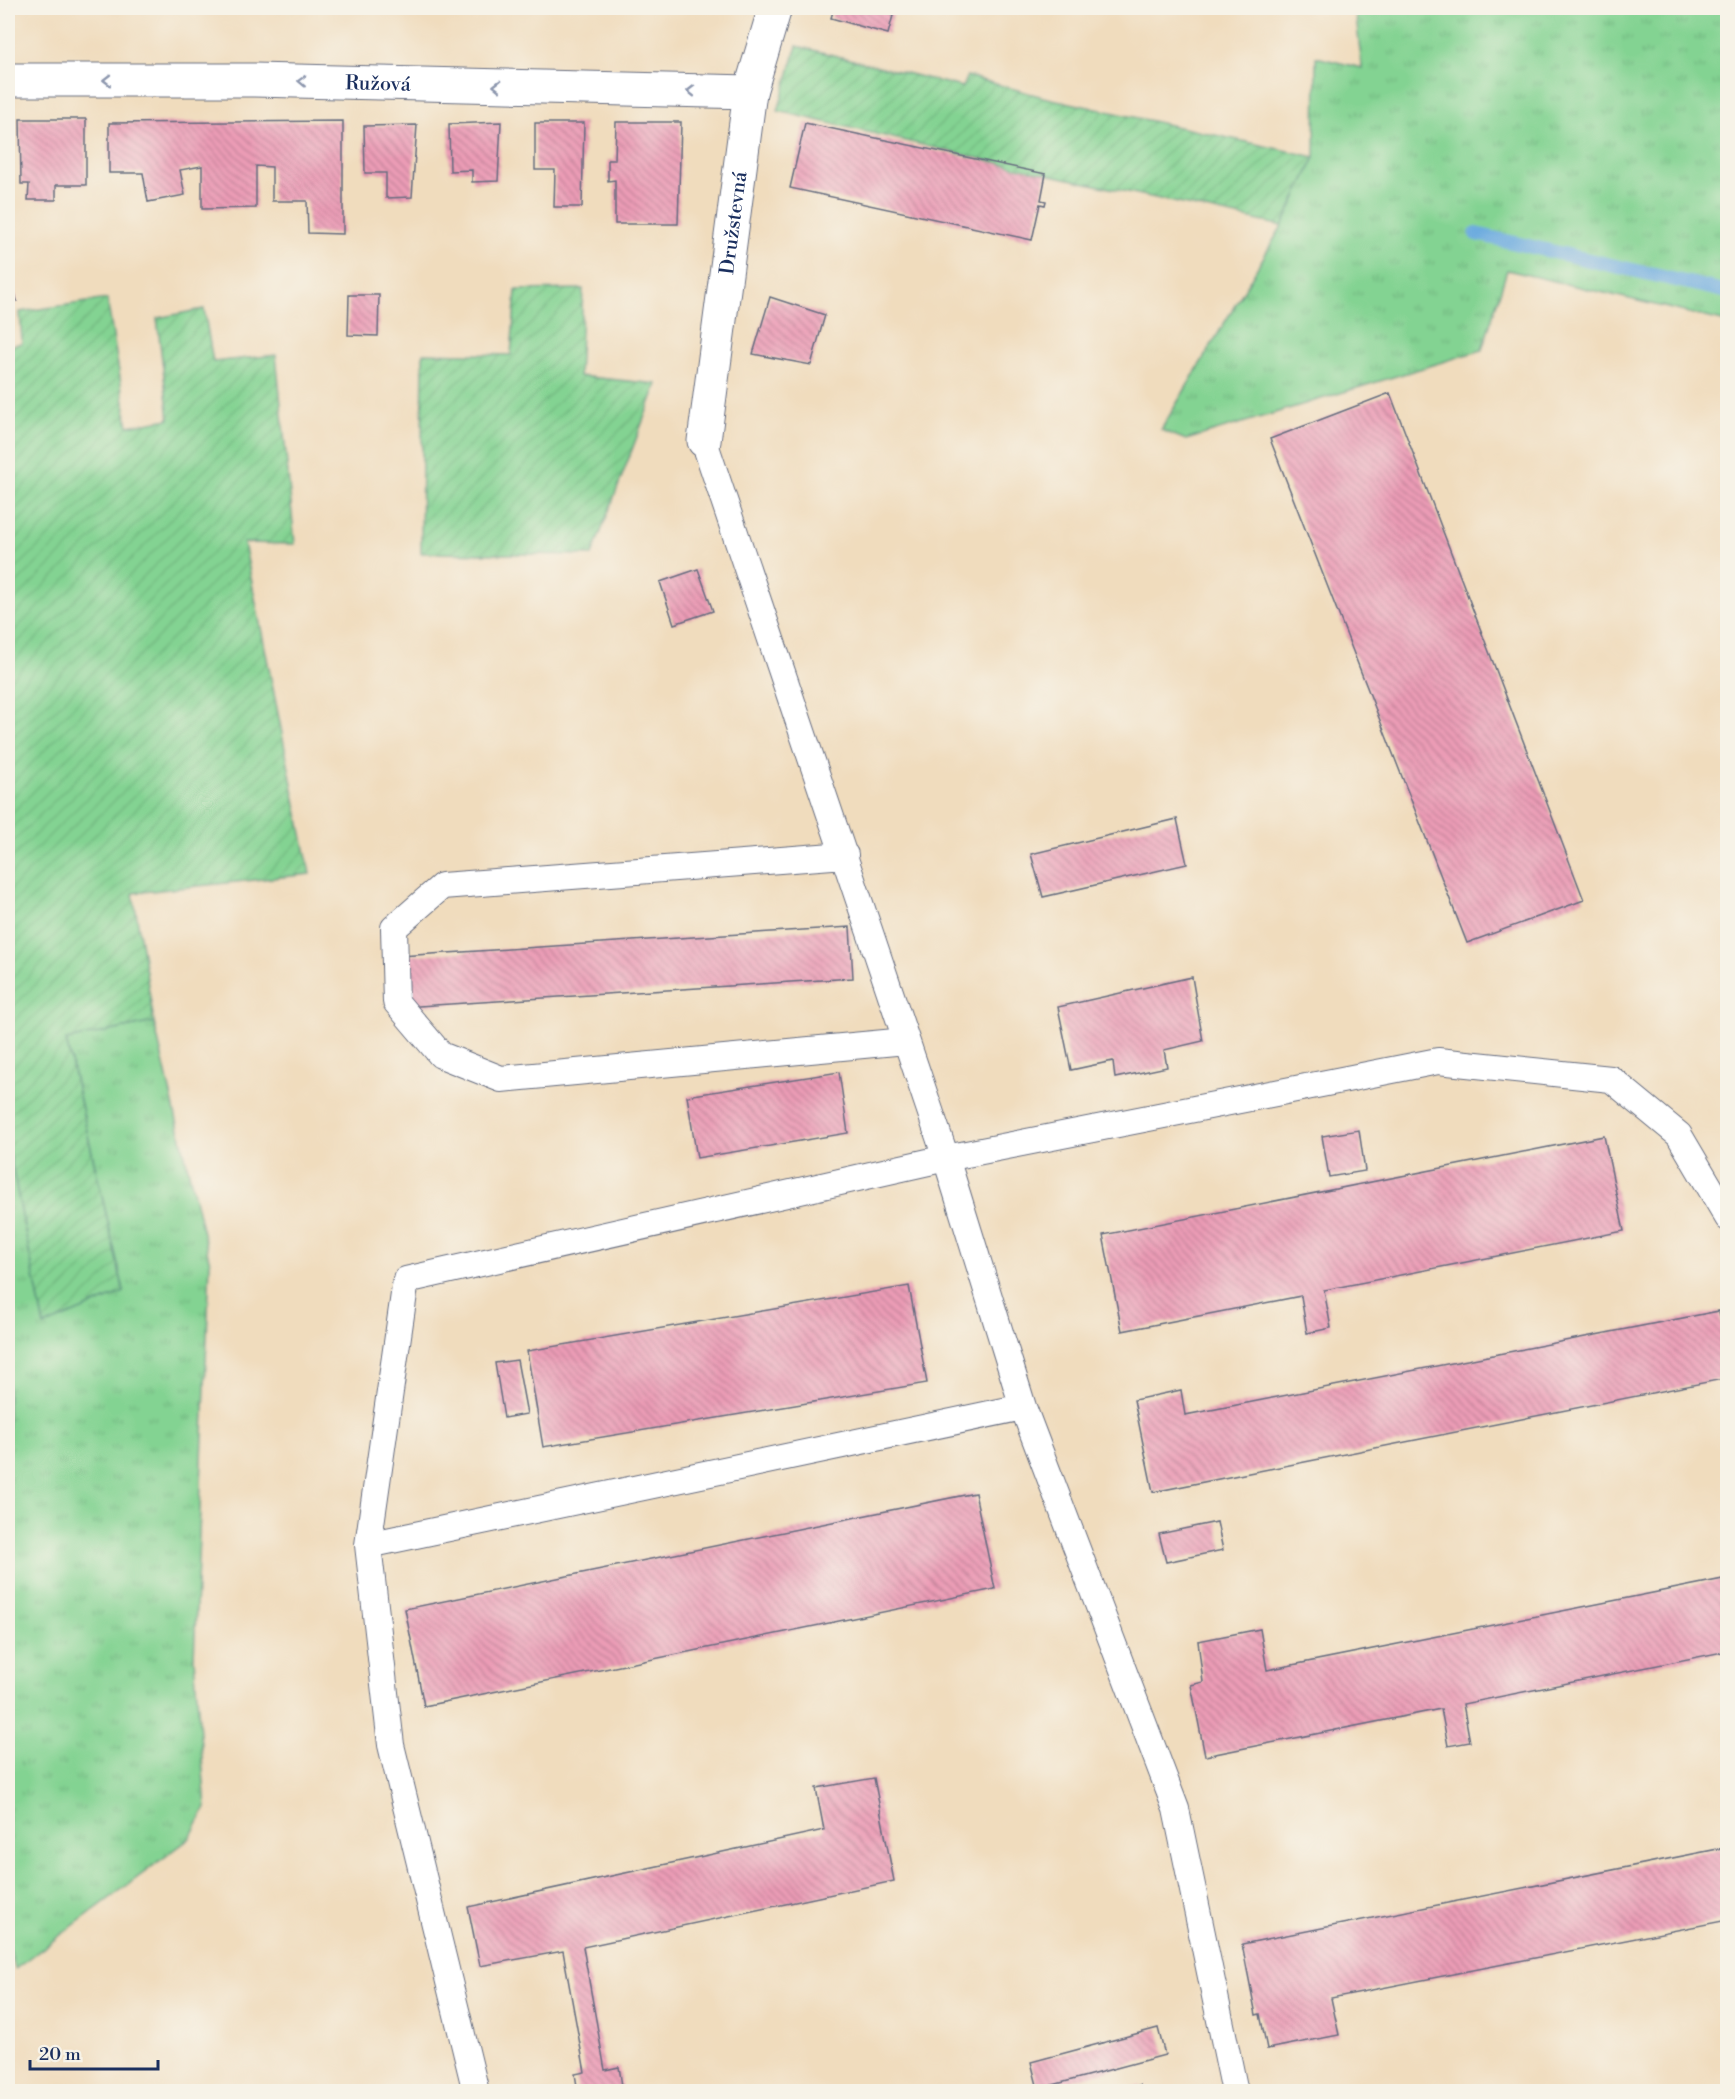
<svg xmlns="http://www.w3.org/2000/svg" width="1735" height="2099" font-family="'Libre Bodoni',serif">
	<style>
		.grass { fill: url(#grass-tufts); stroke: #4f8178; stroke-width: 1.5 }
		.garden { fill: url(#garden-furrows); stroke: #4f8178; stroke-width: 1.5 }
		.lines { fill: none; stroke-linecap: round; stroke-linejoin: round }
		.stream { stroke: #6cabdf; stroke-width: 14 }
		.building { fill: url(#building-back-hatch) }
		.service-casing { stroke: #666c7f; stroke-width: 28 }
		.minor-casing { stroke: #666c7f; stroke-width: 35 }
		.service { stroke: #fff; stroke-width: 26 }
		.minor { stroke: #fff; stroke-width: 33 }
		.oneway { stroke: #8d97ae }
		.labels { text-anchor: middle; stroke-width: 4.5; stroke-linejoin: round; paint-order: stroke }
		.street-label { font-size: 20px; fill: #1b2f5e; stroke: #f7f3e8 }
	</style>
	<defs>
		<pattern id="grass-tufts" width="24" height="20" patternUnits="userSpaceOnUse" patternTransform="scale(1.5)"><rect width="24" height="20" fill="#83d392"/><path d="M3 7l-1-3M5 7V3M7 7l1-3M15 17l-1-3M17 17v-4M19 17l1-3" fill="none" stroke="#71b580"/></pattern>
		<pattern id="garden-furrows" width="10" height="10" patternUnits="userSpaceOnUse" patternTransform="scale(1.5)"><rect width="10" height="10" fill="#83d392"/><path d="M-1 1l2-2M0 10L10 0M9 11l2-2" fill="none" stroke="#71b580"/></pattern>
		<pattern id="building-back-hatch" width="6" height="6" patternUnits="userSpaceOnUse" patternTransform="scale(1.5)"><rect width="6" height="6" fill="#ec9cb6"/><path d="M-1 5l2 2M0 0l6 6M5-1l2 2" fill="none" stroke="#be8097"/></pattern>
	</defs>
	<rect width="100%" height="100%" fill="#f7f3e8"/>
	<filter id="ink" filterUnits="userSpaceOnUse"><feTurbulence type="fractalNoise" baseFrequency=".0167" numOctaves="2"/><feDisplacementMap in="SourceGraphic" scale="12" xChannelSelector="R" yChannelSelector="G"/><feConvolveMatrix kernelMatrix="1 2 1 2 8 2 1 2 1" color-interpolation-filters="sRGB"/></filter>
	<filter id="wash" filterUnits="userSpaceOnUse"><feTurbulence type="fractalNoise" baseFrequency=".008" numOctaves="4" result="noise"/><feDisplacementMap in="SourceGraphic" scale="24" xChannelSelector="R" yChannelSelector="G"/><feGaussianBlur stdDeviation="1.35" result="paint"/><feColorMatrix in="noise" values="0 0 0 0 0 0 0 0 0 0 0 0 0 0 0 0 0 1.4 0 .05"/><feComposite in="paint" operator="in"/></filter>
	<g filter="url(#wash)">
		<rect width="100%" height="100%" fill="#f0dcbd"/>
		<path class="grass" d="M1355,8H1727V322L1507,270L1482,350L1186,440L1161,430L1282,226L1315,157L1316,57L1362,68Z
			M154,1022L210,1263L194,1659L206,1808L189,1839L15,1969L8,1943V1145L44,1325L124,1292L66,1040Z"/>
		<path class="garden" d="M797,46L962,87L967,76L1043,97L1315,157L1282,226L1046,174L778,111Z
			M583,289L579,376L657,384L592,555L421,553L423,353L511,355L516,290Z
			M107,299L128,426L169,419L157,318L204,309L213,362L276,355L295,544L244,543L310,874L133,893L154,1022L66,1040L124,1292L44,1326L8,1145V346L22,343L20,312Z"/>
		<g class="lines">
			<path class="stream" d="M1476,234L1728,292"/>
		</g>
		<g id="blocks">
			<path class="building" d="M834,8H895L888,34L831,18Z
				M20,119H86V185H56V200H28L29,184H21Z
				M343,121V234L308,233L307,201H272V167L256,166V208L202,209V166L180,170L185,195L148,202L143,173H109V123Z
				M501,122L498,181L472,182V170L450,171L449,124Z
				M616,122H681L678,224H615V180L608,181V160H615Z
				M535,123H584L582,207H554L555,170H535Z
				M805,123L1046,174L1041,200L1046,201L1045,205L1040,204L1032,240L790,188Z
				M417,125L412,197L386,198V173H365L364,126Z
				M8,266L17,301L8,303Z
				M349,295H379L378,336L348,335Z
				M770,297L825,315L811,365L753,354Z
				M1390,393L1584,900L1467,943L1270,439Z
				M698,569L713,611L674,624L660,582Z
				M1177,819L1187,864L1043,897L1031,854Z
				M850,927L853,978L403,1007L400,956Z
				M1192,977L1203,1041L1164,1050L1167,1067L1115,1078L1113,1061L1071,1070L1058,1007Z
				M839,1072L848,1133L697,1158L687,1096Z
				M1359,1130L1365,1171L1329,1177L1322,1136Z
				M1604,1136L1624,1231L1324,1290L1331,1328L1307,1333L1301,1296L1122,1331L1103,1235Z
				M909,1286L927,1383L543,1447L527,1351Z
				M1719,1311L1728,1354V1378L1153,1492L1134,1400L1181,1390L1185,1415Z
				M517,1360L527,1414L504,1418L495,1363Z
				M975,1493L995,1589L424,1706L405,1609Z
				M1217,1522L1223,1550L1166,1562L1159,1534Z
				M1728,1578V1651L1463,1704L1470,1742L1448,1746L1441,1709L1205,1756L1191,1685L1203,1682L1198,1641L1260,1629L1267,1670Z
				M874,1778L894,1881L583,1947L605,2070L619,2067L623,2092H578L575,2074L585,2072L563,1951L480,1966L468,1907L824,1830L816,1788Z
				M1728,1847V1920L1331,1998L1339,2035L1267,2049L1260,2014L1256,2015L1242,1944Z
				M1158,2028L1165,2055L1038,2089L1031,2062Z
				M1140,2085L1142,2092H1119V2091Z"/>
		</g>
	</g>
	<g filter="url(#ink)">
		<use href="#blocks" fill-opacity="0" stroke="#666c7f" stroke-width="1.5"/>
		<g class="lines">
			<defs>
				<path id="service" d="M704,441L946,1158L1023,1407L1176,1809L1235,2092
					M845,855L442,886L394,928L396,1002L441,1055L501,1079L906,1041
					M368,1545L1023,1407
					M476,2092L391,1745L368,1545L406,1280L946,1158L1438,1061L1611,1079L1679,1135L1728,1218"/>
				<g id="minor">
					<path id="s1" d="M8,80H254L750,92"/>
					<path id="s2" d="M704,441L750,92L775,8"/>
				</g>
			</defs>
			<use href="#service" class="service-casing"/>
			<use href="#minor" class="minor-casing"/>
			<use href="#service" class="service"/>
			<use href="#minor" class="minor"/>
		</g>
		<defs><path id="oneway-chevron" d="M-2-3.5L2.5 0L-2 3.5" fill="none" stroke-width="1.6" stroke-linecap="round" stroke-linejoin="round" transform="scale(1.5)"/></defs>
		<g class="oneway">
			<use href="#oneway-chevron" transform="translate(107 80) rotate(180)"/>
			<use href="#oneway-chevron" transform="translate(302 81) rotate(-178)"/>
			<use href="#oneway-chevron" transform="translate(497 86) rotate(-179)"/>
			<use href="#oneway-chevron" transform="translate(691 91) rotate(-179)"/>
		</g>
	</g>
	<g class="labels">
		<g class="street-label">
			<text dy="7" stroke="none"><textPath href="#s1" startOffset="370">Ružová</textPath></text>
			<text dy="7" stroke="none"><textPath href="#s2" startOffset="220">Družstevná</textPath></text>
		</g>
	</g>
	<rect width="1735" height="2099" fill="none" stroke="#f7f3e8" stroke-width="30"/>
	<path d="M30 2060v9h128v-9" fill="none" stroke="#1b2f5e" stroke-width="3"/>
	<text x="39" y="2060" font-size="18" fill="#1b2f5e" stroke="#f7f3e8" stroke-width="4.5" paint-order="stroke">20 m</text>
</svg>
